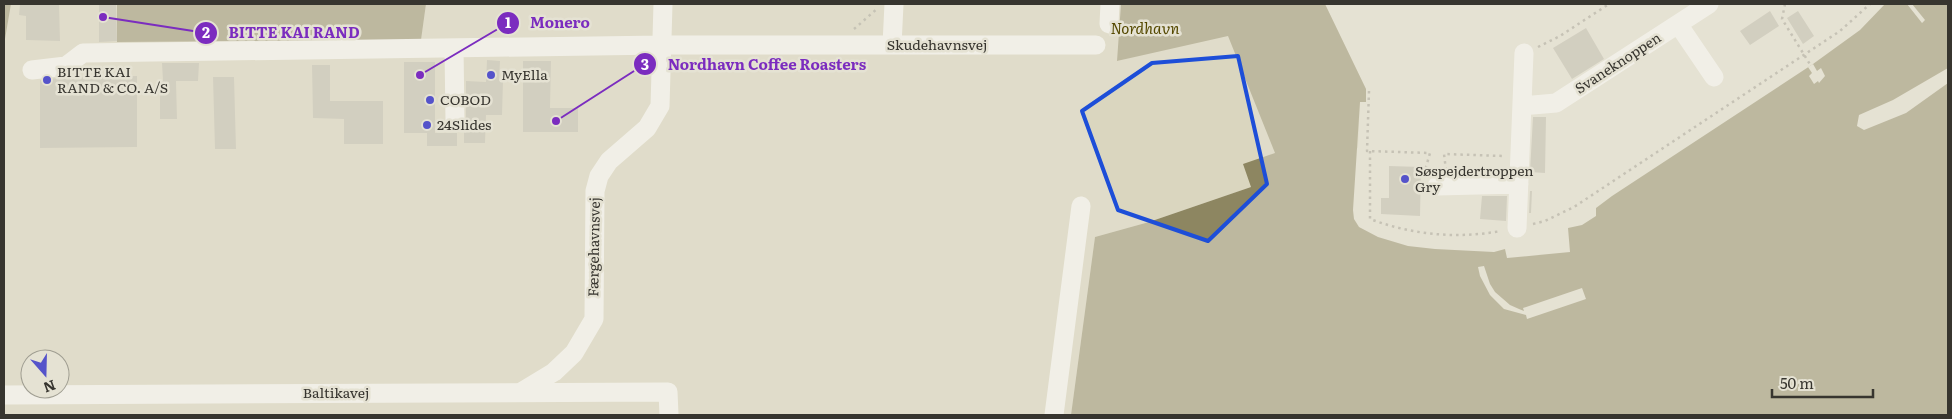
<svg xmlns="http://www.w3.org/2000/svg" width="1952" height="419" font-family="Literata,serif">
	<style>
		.built { fill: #dad6bf; fill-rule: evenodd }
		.water { fill: #8d8661 }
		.pier { fill: #e5e2d3 }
		.building { fill: #bbb8a9 }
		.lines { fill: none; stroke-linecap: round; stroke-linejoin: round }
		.path { stroke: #9f9c91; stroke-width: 2.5; stroke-dasharray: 2.5 4; stroke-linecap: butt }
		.minor { stroke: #fff; stroke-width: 19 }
		.marked { fill: none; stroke: #1d4ed8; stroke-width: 4; stroke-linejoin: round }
		.poi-dot { fill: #5553ca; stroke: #e5e2d3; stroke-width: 2 }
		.labels { text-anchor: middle; stroke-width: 5; stroke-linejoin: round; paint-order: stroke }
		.street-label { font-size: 14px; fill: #37352f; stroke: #e5e2d3 }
		.poi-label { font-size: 14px; fill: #37352f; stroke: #e5e2d3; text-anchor: start }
		.water-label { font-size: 15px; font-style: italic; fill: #554901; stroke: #e5e2d3 }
		.leader { fill: none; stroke: #7b2cbf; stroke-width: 2 }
		.callout-dot { fill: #7b2cbf; stroke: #e5e2d3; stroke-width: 2 }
		.mark-label { font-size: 15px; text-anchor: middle; font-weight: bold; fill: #fff }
		.callout-label { font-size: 15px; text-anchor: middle; font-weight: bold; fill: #7b2cbf; stroke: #e5e2d3; stroke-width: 5; stroke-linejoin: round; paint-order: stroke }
	</style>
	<rect width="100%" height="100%" fill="#e5e2d3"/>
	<path class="built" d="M11,4H117V41L421,39L426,4H1121L1118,61L1325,4L1366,89V102H1360L1358,148L1251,187L1149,222L1095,237L1071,415H4V45ZM30,359H60V389H30Z"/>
	<path class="water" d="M4,4H11L4,45Z
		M117,4H426L421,40L117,42Z
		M1121,4H1325L1366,89V102H1360L1353,210L1354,219L1359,227L1378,237L1408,246L1435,249L1494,252L1505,249L1507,258L1570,252L1568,228L1582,225L1596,216V208L1612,196L1813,64L1860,30L1885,4H1948V415H1071L1095,237L1149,222L1251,187L1243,164L1275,153L1228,36L1117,61Z"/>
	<path class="pier" d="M1907,4H1912L1925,20L1922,23Z
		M1813,64L1817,71L1821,68L1825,76L1819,83L1818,81L1814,84L1809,76L1812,73L1808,67Z
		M1948,68V83L1906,113L1864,130L1857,126L1859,115L1893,100Z
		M1484,266L1490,284L1495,292L1510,305L1519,309L1524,311L1523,308L1582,288L1586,299L1527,319L1526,315L1504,309L1490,295L1480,276L1478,267Z"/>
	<path class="building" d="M20,4H59L60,41L26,40V16L19,15Z
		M99,4H116L117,41L99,42Z
		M1770,11L1779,26L1750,45L1740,31Z
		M1798,11L1814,36L1803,44L1787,18Z
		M1586,28L1604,59L1572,79L1553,48Z
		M487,60L500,61L499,81H503L502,115H486L485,143H464V127L466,120V81L486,82Z
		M523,61H551L550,108H578V132H523Z
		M404,62H435V133H457V146H427V133H404Z
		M162,63H199L198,81H176L177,119H160V82L163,81Z
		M312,65H330V101H383V144H344V119L313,118Z
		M137,76V147L40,148V80L68,77Z
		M213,77H234L236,149H215Z
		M1533,117H1546L1545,173L1530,172Z
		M1389,166L1421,167L1420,216L1381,214V198H1389Z
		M1530,191H1532L1531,213H1529Z
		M1482,196H1507L1506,221L1480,219Z"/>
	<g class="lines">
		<path class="path" d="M1785,4L1782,19L1811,66
			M854,29L878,8
			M1538,47L1560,36L1609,4
			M1369,91L1367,151L1430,153L1426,167L1427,175
			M1370,151V219C1413,235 1456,239 1501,231
			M1446,170L1444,154L1504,156
			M1533,224L1545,221L1574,207L1840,31L1870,4"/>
		<path class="minor" d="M1109,24L1110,4
			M1678,24L1714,77
			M892,45L894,4
			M454,48L455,120
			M32,70L66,66L83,53L662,45H1096
			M1522,106L1556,103L1709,4
			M1437,186L1519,184
			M1517,228L1524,53
			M521,392L554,372L574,353L594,319L595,191L599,176L609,161L647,128L660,106L663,4
			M4,395L668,392L669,415
			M1054,415L1081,206"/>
	</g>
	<path d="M0 0H1952V419H0ZM1238,56L1267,184L1208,241L1118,210L1082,111L1152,63Z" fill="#e5e2d3" fill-opacity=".55" fill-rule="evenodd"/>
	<path class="marked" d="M1238,56L1267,184L1208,241L1118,210L1082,111L1152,63Z"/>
	<g class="poi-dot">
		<circle cx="491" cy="75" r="5"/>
		<circle cx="47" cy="80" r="5"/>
		<circle cx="430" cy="100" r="5"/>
		<circle cx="427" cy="125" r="5"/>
		<circle cx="1405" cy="179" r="5"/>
	</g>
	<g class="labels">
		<g class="street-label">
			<text x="937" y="50">Skudehavnsvej</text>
			<text transform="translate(1618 63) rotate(-33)" y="5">Svaneknoppen</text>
			<text transform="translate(594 247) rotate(-89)" y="5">Færgehavnsvej</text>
			<text x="336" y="398">Baltikavej</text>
		</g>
		<g class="poi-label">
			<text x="57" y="77">BITTE KAI<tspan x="57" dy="16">RAND &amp; CO. A/S</tspan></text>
			<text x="501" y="80">MyElla</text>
			<text x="440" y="105">COBOD</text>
			<text x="437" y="130">24Slides</text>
			<text x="1415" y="176">Søspejdertroppen<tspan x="1415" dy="16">Gry</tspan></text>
		</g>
		<g class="water-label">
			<text x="1145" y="34">Nordhavn</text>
		</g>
	</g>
	<path class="leader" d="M420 75L508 23M103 17L206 33M556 121L645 64"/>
	<g class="callout-dot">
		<circle cx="420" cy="75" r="5"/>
		<circle cx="103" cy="17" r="5"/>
		<circle cx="556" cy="121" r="5"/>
		<circle cx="508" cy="23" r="12"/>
		<circle cx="206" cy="33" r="12"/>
		<circle cx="645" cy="64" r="12"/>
	</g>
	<g class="mark-label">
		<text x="508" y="28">1</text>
		<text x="206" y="38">2</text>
		<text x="645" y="70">3</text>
	</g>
	<g class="callout-label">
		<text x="560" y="28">Monero</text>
		<text x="294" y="38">BITTE KAI RAND</text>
		<text x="767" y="70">Nordhavn Coffee Roasters</text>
	</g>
	<rect width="1952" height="419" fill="none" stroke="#37352f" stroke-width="10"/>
	<g transform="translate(45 374) rotate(160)"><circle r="24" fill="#e5e2d3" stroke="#9f9d91"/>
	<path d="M0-4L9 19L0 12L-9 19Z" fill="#5553ca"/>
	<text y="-8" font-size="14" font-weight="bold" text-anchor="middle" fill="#37352f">N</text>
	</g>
	<path d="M1772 389v8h101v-8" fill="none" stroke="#37352f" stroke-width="2.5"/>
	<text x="1780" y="389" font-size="15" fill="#37352f" stroke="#e5e2d3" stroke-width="4" paint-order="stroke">50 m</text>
</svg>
